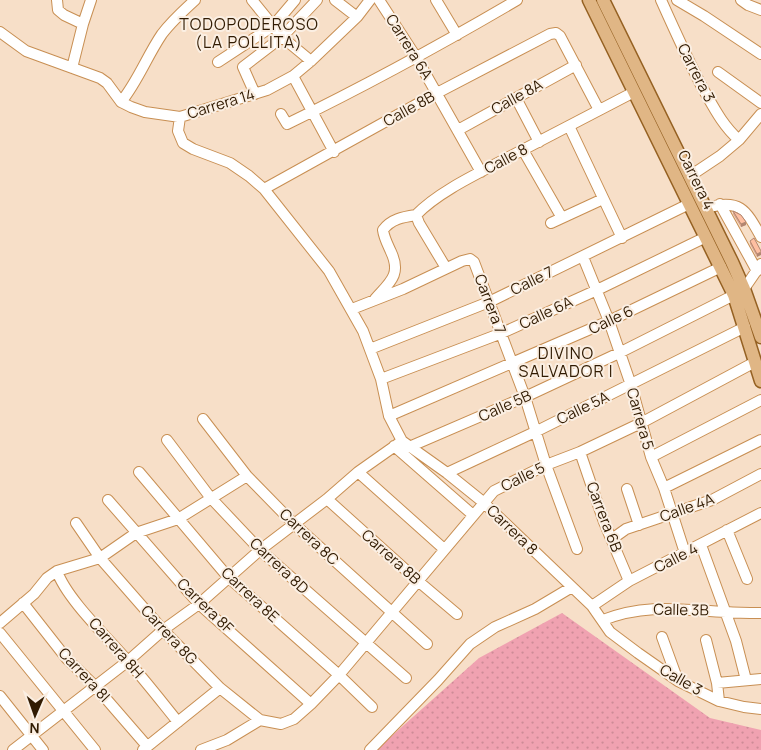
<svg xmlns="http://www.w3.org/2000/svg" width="761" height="750" font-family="Manrope,sans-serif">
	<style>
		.grass { fill: url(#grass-dots) }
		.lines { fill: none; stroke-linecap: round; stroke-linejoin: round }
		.minor-casing { stroke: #c88f53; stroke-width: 12 }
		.major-casing { stroke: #956122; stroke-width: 15 }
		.minor { stroke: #fff; stroke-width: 10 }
		.major { stroke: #e0b685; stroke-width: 12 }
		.wall { fill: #daa48a }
		.shaded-wall { fill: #b28671 }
		.building { fill: #febfa1; stroke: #b28671 }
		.labels { text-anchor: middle; stroke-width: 4; stroke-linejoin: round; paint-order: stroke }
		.street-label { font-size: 15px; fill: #311b02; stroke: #fbefe3 }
		.neighbourhood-label { font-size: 16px; letter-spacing: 1px; fill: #311b02; stroke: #fbefe3 }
	</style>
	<defs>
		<pattern id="grass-dots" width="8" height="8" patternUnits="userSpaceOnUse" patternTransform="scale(1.25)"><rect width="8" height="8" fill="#f0a2b1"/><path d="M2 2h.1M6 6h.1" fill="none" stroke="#ce8b97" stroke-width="1.8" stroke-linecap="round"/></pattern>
	</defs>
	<rect width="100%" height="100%" fill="#f7dfc8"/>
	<path class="grass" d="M562,613L710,718L761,730V750H376L479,658Z"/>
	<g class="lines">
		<defs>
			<path id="minor" d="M57,0L58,10L64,15L83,24
				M252,0L282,37L311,61
				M335,0L357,17
				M379,0L416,57L481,172
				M436,0L457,35
				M661,0C674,29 687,58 702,87C713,106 722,125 739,140
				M677,0L704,16L761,54
				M741,0L748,5L761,10
				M0,32L26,51L100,78L107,83L121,102L131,107L145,112L180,117L267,90L293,76L311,61L357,17L370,0
				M218,62L273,26L295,0
				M72,68L83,24L91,0
				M718,72L761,103
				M293,76L334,152
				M255,94L243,67L282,37L317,0
				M516,98L539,142
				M121,102C138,81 147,56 162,34C171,22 184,10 195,0
				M281,114L287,124C365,86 442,44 517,0
				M180,117L178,131L183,143L193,149L230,163L249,176L264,189L329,271L363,331L381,379L389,416L402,441L447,473L483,502L592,606L610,632L638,653L678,681L719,701L744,707L761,709
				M569,126L622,238
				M458,130L576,65
				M523,150L562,218
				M690,176L720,156L739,140L761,114
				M264,189L437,93L550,34L556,33L560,36L599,110
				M720,204L757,271
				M706,208C740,198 746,210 761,237
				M416,215L419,223L446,268
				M551,223L603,199
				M583,257L609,321L631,385L651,457L664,488L685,553
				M375,299C389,283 402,275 391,252C388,245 384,238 383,230C391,219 403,217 416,215C439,191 481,172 511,156C552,135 593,113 634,92
				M352,309L403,289L462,261L470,259L474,262L525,397L546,465L577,549
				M370,349L489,302L689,204
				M381,379L502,333L597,290L706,237
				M389,416L609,321L721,267
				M203,419L247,476L294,524L427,644
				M167,440L210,497L260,550L406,678
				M394,446L473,515
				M409,447L525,397L619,353L734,295L744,289L761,264
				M580,452L604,522L629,581
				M651,457L761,400
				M139,472L228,577L339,675L372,707
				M358,472L444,549
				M447,473L537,431L745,327
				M664,488L761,440
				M627,489L639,525
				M327,499L418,581L457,614
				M108,500L199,604L311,704
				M76,523L100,558L163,630L220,688L260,720L281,724L294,719L311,704L339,675L494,491L546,465L580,452L641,423L755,362
				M727,530L747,579
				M612,539L626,529L712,500L761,474
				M701,545L736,641L746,680
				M57,571C66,598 107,637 126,659C144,679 161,701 178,722
				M23,603L67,659L95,686L147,746
				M592,606L629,581L761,513
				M603,620C646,603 682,610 726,612C738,613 749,613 761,613
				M0,623L34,594L47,578L57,571L100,558L136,533L178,519L247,476
				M0,633L95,750
				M662,637L678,681
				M706,640L717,683L719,701
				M717,683L761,679
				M0,696L43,750
				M13,750L128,661L163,630L199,604L260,550L327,499L358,472L402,441
				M143,750L220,688
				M201,750L227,740L260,720
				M370,750L438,680L470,644L495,627L535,609L572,587"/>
			<path id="major" d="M589,0L734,295L761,381
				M603,0L732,262L744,289L761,337"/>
		</defs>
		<use href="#minor" class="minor-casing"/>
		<use href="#major" class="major-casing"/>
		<use href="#minor" class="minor"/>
		<use href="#major" class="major"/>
	</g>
	<path class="wall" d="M733,211L746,225L741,227L733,214Z
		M750,241L761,251L757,257L750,244Z"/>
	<path class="shaded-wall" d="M746,222V225L741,227V224Z
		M761,252V255L757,257V254Z"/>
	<path class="building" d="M733,211L741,215L746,222L741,224Z
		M754,238L761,251V252L757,254L750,241Z"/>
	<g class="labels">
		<g class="street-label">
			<text transform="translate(409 47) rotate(58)" y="5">Carrera 6A</text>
			<text transform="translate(696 73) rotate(63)" y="5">Carrera 3</text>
			<text transform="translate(517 97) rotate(-29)" y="5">Calle 8A</text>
			<text transform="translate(221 104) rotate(-17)" y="5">Carrera 14</text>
			<text transform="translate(409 109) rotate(-29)" y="5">Calle 8B</text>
			<text transform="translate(506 159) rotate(-28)" y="5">Calle 8</text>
			<text transform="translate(696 180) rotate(64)" y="5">Carrera 4</text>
			<text transform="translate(532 281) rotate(-26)" y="5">Calle 7</text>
			<text transform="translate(490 304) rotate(69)" y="5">Carrera 7</text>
			<text transform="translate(546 313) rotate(-25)" y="5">Calle 6A</text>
			<text transform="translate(611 320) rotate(-25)" y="5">Calle 6</text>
			<text transform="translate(505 406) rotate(-24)" y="5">Calle 5B</text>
			<text transform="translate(583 408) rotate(-26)" y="5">Calle 5A</text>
			<text transform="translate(640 419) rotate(74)" y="5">Carrera 5</text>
			<text transform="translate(523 477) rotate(-26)" y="5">Calle 5</text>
			<text transform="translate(687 508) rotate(-20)" y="5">Calle 4A</text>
			<text transform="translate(604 517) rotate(69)" y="5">Carrera 6B</text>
			<text transform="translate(512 530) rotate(44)" y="5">Carrera 8</text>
			<text transform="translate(309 537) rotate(43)" y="5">Carrera 8C</text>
			<text transform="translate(391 557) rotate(42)" y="5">Carrera 8B</text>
			<text transform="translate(676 558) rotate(-27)" y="5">Calle 4</text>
			<text transform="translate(279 566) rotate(43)" y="5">Carrera 8D</text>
			<text transform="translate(250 595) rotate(43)" y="5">Carrera 8E</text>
			<text transform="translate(205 606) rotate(44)" y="5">Carrera 8F</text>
			<text transform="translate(681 610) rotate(1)" y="5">Calle 3B</text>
			<text transform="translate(169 635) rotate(47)" y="5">Carrera 8G</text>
			<text transform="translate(116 648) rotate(49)" y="5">Carrera 8H</text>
			<text transform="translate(84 675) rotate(47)" y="5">Carrera 8I</text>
			<text transform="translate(681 680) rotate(30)" y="5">Calle 3</text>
		</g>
		<g class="neighbourhood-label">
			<text x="249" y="30">TODOPODEROSO<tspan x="249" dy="18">(LA POLLITA)</tspan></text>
			<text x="566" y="359">DIVINO<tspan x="566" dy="18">SALVADOR I</tspan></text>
		</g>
	</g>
	<g transform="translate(35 715) rotate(182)" stroke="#fbefe3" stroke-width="4" paint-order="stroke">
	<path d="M0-4L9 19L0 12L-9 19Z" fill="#311b02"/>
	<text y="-8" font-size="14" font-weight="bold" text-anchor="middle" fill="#311b02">N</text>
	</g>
</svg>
